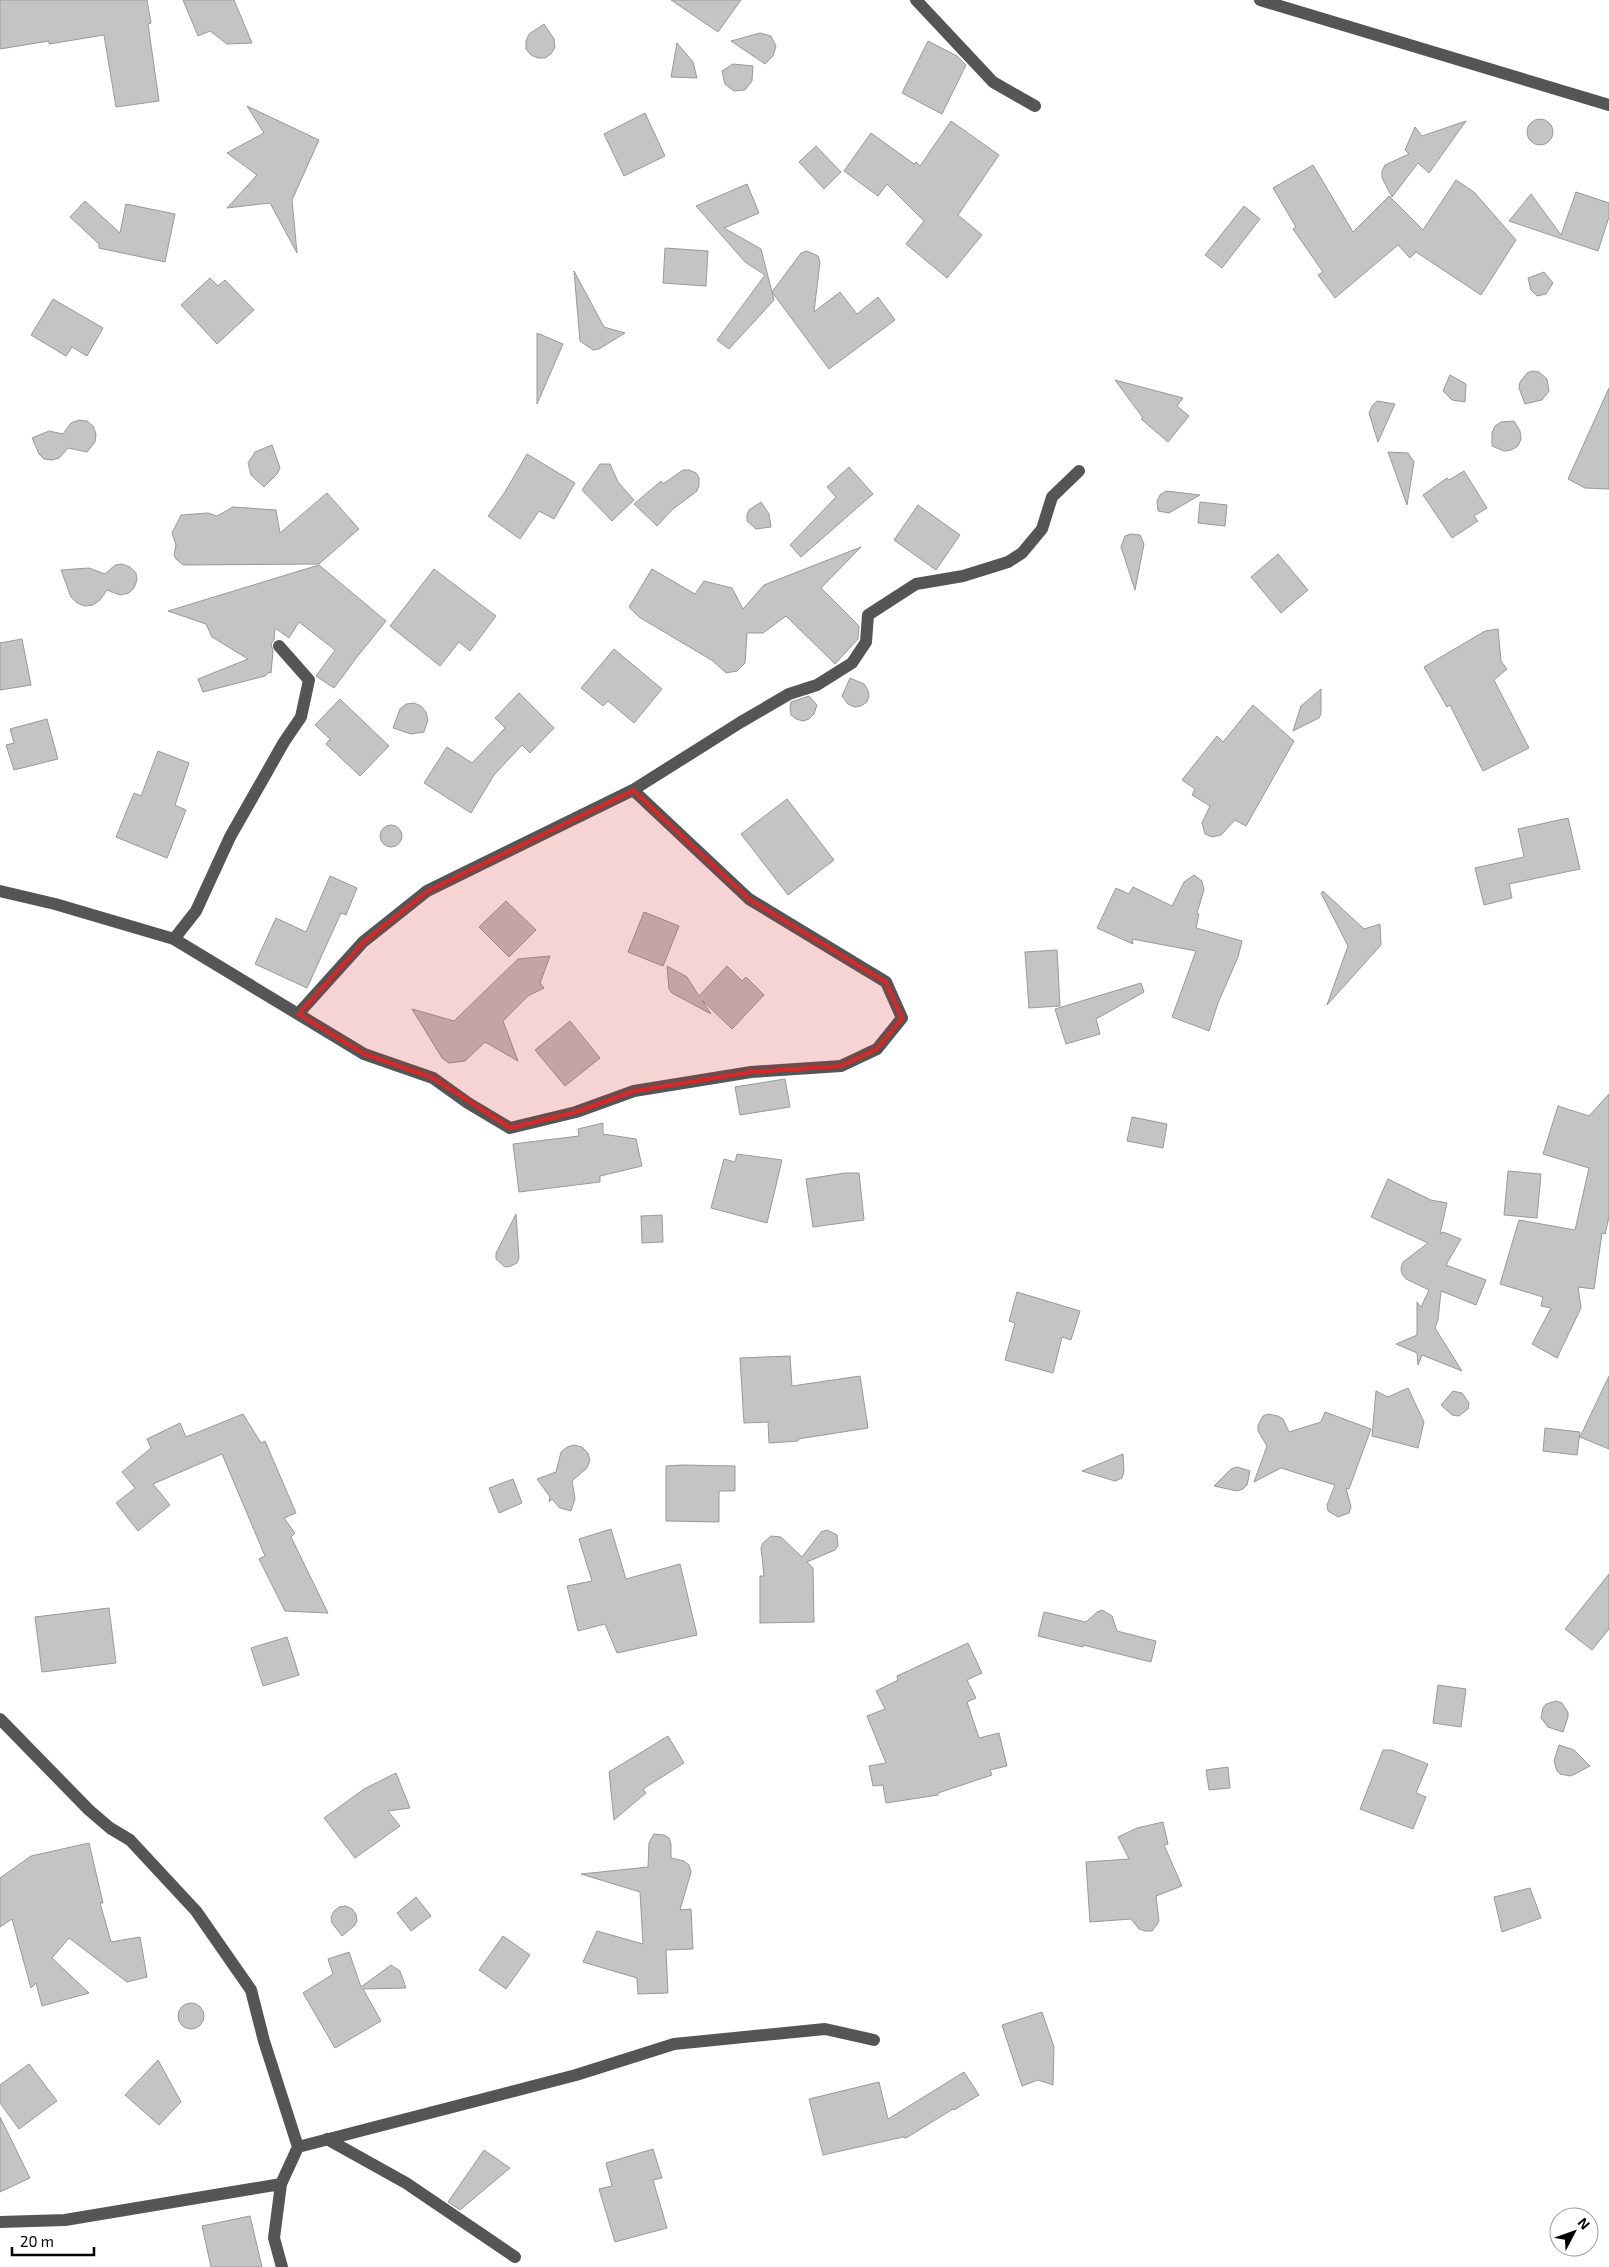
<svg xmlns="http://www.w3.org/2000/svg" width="1609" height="2267" font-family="'Exo 2',sans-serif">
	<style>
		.building { fill: #c4c4c4; stroke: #999 }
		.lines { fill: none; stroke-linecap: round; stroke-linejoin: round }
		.minor { stroke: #555; stroke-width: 12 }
		.marked { fill: #d62828; fill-opacity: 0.2; stroke: #d62828; stroke-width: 4; stroke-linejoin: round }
	</style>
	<rect width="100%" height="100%" fill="#fff"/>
	<path class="building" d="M0,0H147L151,23L148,24L159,101L116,107L104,35L49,44V41L0,49Z
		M183,0H234L252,43L227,44L210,31L198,36Z
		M671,0H741L718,32Z
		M544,24L554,39L555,47L551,54L545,58H538L531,55L526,49V41L529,34Z
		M760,33L771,36L776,46L773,56L765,64L731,41Z
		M928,41L957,56L966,65L942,114L902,93Z
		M677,43L693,62L697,78L671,77Z
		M733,64L753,66L752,81L745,90L734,91L725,84L722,71Z
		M247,106L319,140L292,200L297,253L270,203L227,208L257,175L227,153L264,133Z
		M645,113L665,156L624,176L604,134Z
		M1527 132a13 13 0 1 1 26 0a13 13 0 1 1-26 0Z
		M951,121L999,155L958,215L982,235L947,278L906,244L924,221L887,184L878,196L844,171L871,133L914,164L916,162L920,166Z
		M1466,121L1429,173L1418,163L1392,197L1382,178V171L1385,165L1409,154L1405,150L1415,127L1422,136Z
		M816,146L841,172L824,189L799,162Z
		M1313,165L1353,232L1389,196L1423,230L1456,180L1474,192L1516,240L1481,295L1416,252L1410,258L1398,245L1335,298L1318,275L1323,272L1293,229L1296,227L1273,188Z
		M747,184L759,213L724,228L761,249L774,300L729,349L717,340L765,275L745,262L696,206Z
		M1576,192L1609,203V217L1598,251L1509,221L1531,194L1561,235Z
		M85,201L120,233L126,204L175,214L165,262L99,248V244L70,217Z
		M1244,206L1260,219L1222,268L1205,255Z
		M665,248L708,251L706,286L663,283Z
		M807,251L818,256L820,262L814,312L840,292L857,314L878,297L895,320L829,369L772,292L801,253Z
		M574,271L604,327L625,333L599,349L593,350L580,341Z
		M1544,272L1553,283L1546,294L1537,296L1531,290L1528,278Z
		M210,278L218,286L225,280L254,310L217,344L181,305Z
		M53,299L103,328L87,356L72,347L66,356L31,335Z
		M537,333L563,344L537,404Z
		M1532,371L1539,372L1547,379L1549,391L1542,400L1525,404L1519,388L1520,382L1527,373Z
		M1450,375L1466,384L1465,402L1452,400L1443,391Z
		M1115,380L1183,398L1177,406L1189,416L1168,442L1141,419L1143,418Z
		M1609,388V489L1585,488L1568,479Z
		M1377,401L1395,404L1378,442L1369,413L1372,406Z
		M79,420L87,421L93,426L96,434L95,442L87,452L68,448L59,458L52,460L44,459L39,454L32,438L49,431L63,434L71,423Z
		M1514,421L1520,431L1521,439L1518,446L1511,450L1504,451L1492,446V433L1495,426L1501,422Z
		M272,445L280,468L277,474L264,487L251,475L248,463L255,452Z
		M1388,452L1408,453L1414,462L1407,505Z
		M527,454L575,483L554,519L539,511L520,539L488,516L505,492Z
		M600,464H610L618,482L634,500L612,521L582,490Z
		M849,467L873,494L801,557L790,545L836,497L827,487Z
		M683,470H689L696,473L699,478V485L697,491L673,509L657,526L634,504L661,481L663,484Z
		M1464,471L1487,508L1474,516L1478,521L1452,538L1423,495L1447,478L1449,480Z
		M1166,491L1200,495L1169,513L1158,511L1157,501L1160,495Z
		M327,493L359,529L319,564L183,565L176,559L174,555L176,545L172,533L181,515L208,513L217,516L233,507L276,510L280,533Z
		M761,502L769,514L771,527L756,529L747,521V515L749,510Z
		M1200,502L1227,505L1225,526L1198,523Z
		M918,505L960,535L936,570L894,540Z
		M1131,534L1140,535L1144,544L1135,590L1121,547L1125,536Z
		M861,547L821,588L859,626L858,639L835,664L786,616L763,633H747L745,663L737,671L726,673L713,661L639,617L629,607L652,569L695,594L704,581L732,588L743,609L764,585Z
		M1278,554L1308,590L1281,613L1251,577Z
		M122,564L130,567L136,573L137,580L134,588L129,593L120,595L107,590L100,600L93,605L85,606L77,603L71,597L61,570L89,568L105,574L115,565Z
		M319,565L386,621L357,657L334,688L316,676L335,650L299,622L289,638L275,628L274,640L271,644L273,651L271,673L269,672L265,676L203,692L198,679L248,659L212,637L206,624L168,611Z
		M434,569L496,616L470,651L459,642L440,666L390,626Z
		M1498,629L1501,661L1507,669L1494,680L1529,748L1483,771L1450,705L1447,707L1424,667L1485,631Z
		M22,639L31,685L0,690V643Z
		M614,649L662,689L634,723L608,701L603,706L581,688Z
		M850,678L864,684L868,690L869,696L867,702L861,706L854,707L848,704L842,696Z
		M1321,689V714L1319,718L1293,731L1301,706Z
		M519,693L554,728L530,753L522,745L494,775L471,813L424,783L447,747L472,763L505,728L495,718Z
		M809,696L817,705L814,714L809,719L803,721L796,719L791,715L790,708L791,702Z
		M340,699L389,746L360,776L326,744L330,739L315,725Z
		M414,703L421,706L426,712L428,720L424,732L411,734L393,728L400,709L406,704Z
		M1253,705L1294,741L1246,826L1235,820L1221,835L1212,837L1205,834L1202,823L1210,806L1192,795L1195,789L1182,780L1217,736L1223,742Z
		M47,719L58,759L14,770L6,745L14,743L10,729Z
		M158,751L189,763L175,805L186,810L167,858L116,837L134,793L141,796Z
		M787,799L834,860L788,895L741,834Z
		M1568,818L1580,869L1509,884L1512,898L1484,905L1475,868L1524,857L1518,829Z
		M380 836a11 11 0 1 1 22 0a11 11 0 1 1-22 0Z
		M1194,875L1202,881L1204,890L1197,913L1199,914L1196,928L1242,941L1238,957L1218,1003L1209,1031L1172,1017L1196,951L1132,939L1133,944L1097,928L1116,888L1129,894L1133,887L1172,906L1184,882Z
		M330,876L357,888L346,915L341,913L307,988L255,964L276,918L306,932Z
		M1323,891L1364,929L1380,924L1381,945L1327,1005L1348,946L1321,893Z
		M506,901L536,930L509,957L479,927Z
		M644,912L679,926L663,966L628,952Z
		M1057,950L1060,1006L1029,1008L1025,952Z
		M550,956L540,983L544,988L528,996L503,1021L518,1061L485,1042L465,1061L449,1063L442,1058L412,1009L454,1021L518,959Z
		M667,966L687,977L699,996L727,966L742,981L746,977L764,995L732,1029L702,1000L711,1014L672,993L669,989Z
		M1141,983L1144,992L1096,1019L1100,1034L1066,1044L1055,1009Z
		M570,1021L600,1058L565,1086L535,1050Z
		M785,1079L790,1107L740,1115L735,1087Z
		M1609,1094V1217L1605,1234L1602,1233L1594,1289L1578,1287L1581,1308L1557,1358L1532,1344L1551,1308L1541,1306L1543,1297L1500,1284L1519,1220L1575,1230L1589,1168L1543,1154L1558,1106L1589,1116Z
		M1132,1117L1167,1124L1163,1148L1127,1141Z
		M603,1123V1134L636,1139L642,1166L600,1176V1182L519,1192L513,1144L579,1136L578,1129Z
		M737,1154L782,1160L767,1223L711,1208L724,1159L735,1162Z
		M1508,1171L1541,1174L1537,1218L1504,1215Z
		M845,1173H859L864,1220L813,1227L806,1179Z
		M1388,1179L1431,1200L1447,1203L1440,1234L1443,1232L1461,1239L1446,1265L1486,1280L1476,1305L1441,1291L1438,1320L1435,1328L1462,1371L1422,1355L1418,1365L1417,1353L1396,1344L1417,1335V1302L1421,1307L1429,1290L1406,1279L1402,1274L1401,1268L1403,1262L1428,1243L1371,1217Z
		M516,1214L519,1258L517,1263L511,1266L505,1267L496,1259V1253Z
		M662,1215L663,1242L642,1243L641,1216Z
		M1017,1292L1080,1311L1071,1340L1062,1337L1053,1373L1005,1360L1015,1323L1009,1321Z
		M790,1356L792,1386L860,1376L868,1428L798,1439V1441L769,1443L768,1422L744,1423L740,1358Z
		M1609,1376V1449L1580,1437Z
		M1408,1388L1424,1422L1418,1448L1372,1436L1376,1391L1388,1397Z
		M1453,1391L1462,1393L1469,1403L1468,1409L1459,1416L1452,1415L1441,1405Z
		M1325,1412L1371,1429L1349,1489L1346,1488L1351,1507L1349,1513L1338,1517L1328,1511L1327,1505L1335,1485L1281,1468L1254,1482L1267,1446L1258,1431V1425L1263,1416L1268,1414L1278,1416L1283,1419L1289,1432L1321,1422Z
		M243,1414L261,1443L265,1441L296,1513L284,1518L295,1533L291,1537L328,1613L285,1611L259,1559L265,1556L222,1454L153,1484L170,1505L138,1531L116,1503L135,1488L122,1472L151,1448L147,1439L180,1423L186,1437Z
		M1545,1428L1580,1432L1577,1455L1543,1451Z
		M574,1445L582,1447L588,1453L590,1460L587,1468L572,1481L575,1499L571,1511L560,1508L552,1499L549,1502L550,1497L537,1479L556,1472L561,1452L567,1447Z
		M1123,1454L1124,1472L1122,1478L1115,1481L1082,1471Z
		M682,1465L735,1466V1491H719V1522L666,1521V1466Z
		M1237,1467L1250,1471L1247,1485L1243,1489L1237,1491L1214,1486L1231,1469Z
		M513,1479L522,1503L499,1513L489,1488Z
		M611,1529L626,1579L680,1564L697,1635L617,1653L605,1624L578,1631L567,1586L592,1581L579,1539Z
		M827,1530L837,1535L838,1546L835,1550L807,1562L813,1568L814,1622L760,1623V1576H764L761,1548L763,1543L771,1536L781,1537L802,1557L821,1532Z
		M1609,1574V1629L1592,1650L1565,1629Z
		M109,1608L116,1663L42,1672L35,1617Z
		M1102,1610L1112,1616L1117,1631L1156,1641L1151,1662L1083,1645V1647L1038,1636L1044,1612L1086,1622L1097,1612Z
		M287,1637L299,1675L263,1686L251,1648Z
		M968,1643L982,1673L967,1680L976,1698L967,1702L979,1738L999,1733L1007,1766L990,1770L992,1775L938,1793V1795L886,1803L883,1785L873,1786L869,1766L886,1763L867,1716L885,1709L876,1691L898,1680L897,1676Z
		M1438,1685L1466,1689L1461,1727L1433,1723Z
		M1556,1701L1562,1703L1568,1712V1717L1563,1732L1548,1727L1541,1718L1543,1708L1546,1704Z
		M668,1736L684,1763L643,1789L646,1793L614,1820L609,1772Z
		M1559,1745L1574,1750L1590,1766L1571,1776L1560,1774L1557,1771L1554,1761Z
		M1383,1750H1392L1428,1764L1416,1793L1426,1797L1413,1829L1360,1809Z
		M1228,1767L1230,1788L1209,1790L1206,1770Z
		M396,1773L410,1808L388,1811L400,1826L355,1858L324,1818L364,1789Z
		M1163,1822L1168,1844L1164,1845L1182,1886L1156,1896L1159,1921L1156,1926L1152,1931H1145L1139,1929L1131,1919L1090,1922L1086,1862L1129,1859L1118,1837L1137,1828Z
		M654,1834L664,1835L669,1838L671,1844V1858L684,1861L689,1865L691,1872L680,1910L691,1909L693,1949L666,1950L668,1993L638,1994L637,1978L583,1962L597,1931L643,1944L640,1892L581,1874L648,1867L649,1843Z
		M89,1843L103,1903H100L111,1942L140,1937L147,1977L127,1982L69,1938L52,1958L89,1993L42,2006L36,1983L31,1988L12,1919L0,1927V1878L31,1856Z
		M1530,1888L1541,1918L1502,1932L1494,1897Z
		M416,1897L431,1916L411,1931L397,1913Z
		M346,1906L352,1909L356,1914L357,1921L354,1926L342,1936L332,1923L331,1917L334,1911L339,1907Z
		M503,1936L530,1955L506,1989L479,1970Z
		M349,1952L361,1987L391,1965L400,1971L406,1988L363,1989L381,2021L335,2048L303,1993L333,1974L328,1959Z
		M178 2016a13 13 0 1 1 26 0a13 13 0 1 1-26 0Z
		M1042,2012L1054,2047L1053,2085L1038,2080L1022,2086L1002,2025Z
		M158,2060L181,2102L159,2125L125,2095Z
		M29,2064L57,2101L19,2129L0,2103V2085Z
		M964,2072L979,2095L954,2110L953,2109L906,2138L903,2137L823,2155L809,2099L879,2082L888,2119Z
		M0,2117L30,2178L0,2192Z
		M653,2149L662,2178L653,2180L667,2228L615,2242L599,2189L612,2186L606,2163Z
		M484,2150L510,2168L460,2210L448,2202Z
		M250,2216L262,2267H211L202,2226Z"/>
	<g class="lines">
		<path class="minor" d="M916,0L993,82L1035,106
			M1260,0L1609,105
			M0,891L55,904L174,939L364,1054L433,1078L468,1103L510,1128L576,1112L634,1091L751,1072L841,1066L877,1049L902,1018L886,982L749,899L633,790
			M174,939L196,911L230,837L284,742L301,717L309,680L279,646
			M298,1014L363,942L427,891L633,790L741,722L789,694L817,685L852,663L866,642L868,615L916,584L963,576L1008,562L1022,553L1042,529L1052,497L1079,471
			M0,1719L89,1810L110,1828L130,1840L196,1911L251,1990L264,2041L298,2147L281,2184L274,2238L282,2267
			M327,2139L406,2183L515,2257
			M298,2147L576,2075L674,2044L825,2029L874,2040
			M0,2222L65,2220L281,2184"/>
	</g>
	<path class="marked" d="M633,790L749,899L886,982L902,1018L877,1049L841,1066L751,1072L634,1091L576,1112L510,1128L433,1078L364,1054L298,1014L363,942L427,891Z"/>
	<g transform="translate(1574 2232) rotate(49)"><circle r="24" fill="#ffffff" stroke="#999999"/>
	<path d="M0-4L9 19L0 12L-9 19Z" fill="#000000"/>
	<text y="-8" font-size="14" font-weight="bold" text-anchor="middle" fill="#000000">N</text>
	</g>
	<path d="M12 2247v8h82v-8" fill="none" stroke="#000000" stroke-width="2.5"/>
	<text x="20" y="2247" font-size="15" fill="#000000" stroke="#ffffff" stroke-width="4" paint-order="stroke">20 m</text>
</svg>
